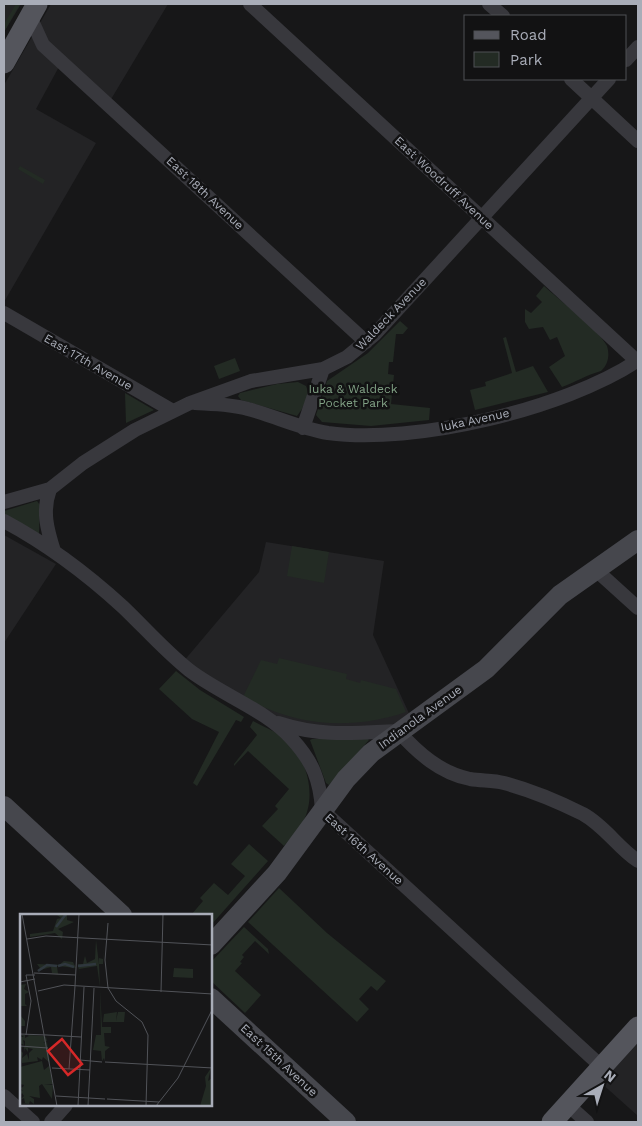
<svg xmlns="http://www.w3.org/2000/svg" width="642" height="1126" font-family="'Work Sans',sans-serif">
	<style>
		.built { fill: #232325 }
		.green { fill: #232b24 }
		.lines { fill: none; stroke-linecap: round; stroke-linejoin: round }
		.street { stroke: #38383d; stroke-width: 14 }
		.secondary { stroke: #46474d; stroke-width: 20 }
		.primary { stroke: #54555c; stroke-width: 21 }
		.labels { text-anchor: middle; stroke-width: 5; stroke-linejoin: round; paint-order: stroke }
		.street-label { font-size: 12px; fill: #a9adb8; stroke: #121213 }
		.park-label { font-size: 12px; fill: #81a185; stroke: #121213 }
		.inset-river { fill: none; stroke: #2f373e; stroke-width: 2.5 }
		.inset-road { fill: none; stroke: #515358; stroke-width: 1 }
		.view { fill: #d62828; fill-opacity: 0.15; stroke: #d62828; stroke-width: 2.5 }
		.inset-edge { fill: none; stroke: #a9adb8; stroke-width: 2.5 }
	</style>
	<rect width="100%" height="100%" fill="#171718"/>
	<path class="built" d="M4,4H21L4,32Z
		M51,4H168L107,106L61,63L36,109L96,143L4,302V85Z
		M4,535L56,564L4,643Z
		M266,542L384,561L373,635L413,722L336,734L269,720L183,662L259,572Z
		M638,1022V1116L591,1074Z"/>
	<path class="green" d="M16,4H20L4,32V24Z
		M20,166L45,180L43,184L18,169Z
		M544,286C557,298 601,332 607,346C610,355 608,365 601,371C586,375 576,382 562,387L549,367L565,356L557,337L550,340L543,327L529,329L525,322V309L531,313L542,302L536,296Z
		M400,321L408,328L403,334H396L393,362H389L388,374L394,375L391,404L430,408L429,420L371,426L322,422L316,415L327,381L368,353Z
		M506,337L516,372L533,366L548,392L475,410L470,390L486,386L485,382L512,373L503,338Z
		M235,358L240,371L219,379L214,366Z
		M298,382L306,386L309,394L302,409L297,416L241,400L238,396L240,393L277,384Z
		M125,393L154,410L126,423Z
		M37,501L40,505L39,533H35L4,517V511Z
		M292,546L329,552L324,583L287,576Z
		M279,658L347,674L346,679L360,683L361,680L396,689L406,712C350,731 295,726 243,697L261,660L277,664Z
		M176,671L200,690L244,717L241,722L236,720L197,786L193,783L219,732L192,719L159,689Z
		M253,721C262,726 272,730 280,735C306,753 318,794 303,822C299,830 290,839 284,846L262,826L278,809L275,806L289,789L248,751L234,766V764L257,735L250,727Z
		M312,739H368L369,740L329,785L326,783L310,740Z
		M249,844L268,861L211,925V915H191L203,901L200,898L214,883L228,895L245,876L231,864Z
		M279,888L327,933L386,981L377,991L371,986L359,999L369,1009L357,1022L248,922Z
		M244,927L268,949L269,954L255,941L242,955L244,957L240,962L242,963L235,971L261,995L245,1013L211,981V962Z"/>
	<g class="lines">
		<path class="street" d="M250,4L638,362
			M489,4L503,16
			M32,13L33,23L43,45L366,342
			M626,60L638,47
			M571,79L638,141
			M4,313L173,411
			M195,403C213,404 231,404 248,409C275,416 299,428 328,433C414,445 564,409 637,361
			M303,428L323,369
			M50,489C42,511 47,529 54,551
			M4,502L50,489L83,463L135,430L190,403L251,381L323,369L347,357L375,334L609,79
			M4,521C47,544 87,574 123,607C145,628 165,651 189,670C220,694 266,710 292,739C313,762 320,780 322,810L602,1067
			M596,570L638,608
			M278,723C321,737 354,733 398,731C418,753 440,773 470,779C482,781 493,780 504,783C530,790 559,802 583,814C605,826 618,848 638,861
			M4,1096L33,1122
			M568,1105L587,1122
			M51,1122L66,1105"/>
		<path class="secondary" d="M4,806L122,915
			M211,945L277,873L346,779L371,753L486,669L560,595L638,540
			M211,998L346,1122"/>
		<path class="primary" d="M4,63L37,4
			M552,1122L638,1027"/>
	</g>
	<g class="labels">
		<g class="street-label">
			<text transform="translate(444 183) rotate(43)" y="4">East Woodruff Avenue</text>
			<text transform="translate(205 193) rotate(43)" y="4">East 18th Avenue</text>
			<text transform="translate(391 314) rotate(-46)" y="4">Waldeck Avenue</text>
			<text transform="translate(88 362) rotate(30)" y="4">East 17th Avenue</text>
			<text transform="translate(475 420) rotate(-12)" y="4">Iuka Avenue</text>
			<text transform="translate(420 717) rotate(-36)" y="4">Indianola Avenue</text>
			<text transform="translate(364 849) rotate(42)" y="4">East 16th Avenue</text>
			<text transform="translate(279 1060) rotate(43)" y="4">East 15th Avenue</text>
		</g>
		<g class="park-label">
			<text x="353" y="393">Iuka &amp; Waldeck<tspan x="353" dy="14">Pocket Park</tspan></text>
		</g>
	</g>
	<g transform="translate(20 914)">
		<rect width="192" height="192" fill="#171718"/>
		<path d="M42,0H47V6L54,8L38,15L43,18L42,25L35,19L10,23V20L33,17L37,5L41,4L37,1ZM84,25L83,50H79L80,73L77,52L59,55L60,63L58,50H63L65,42L67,49L75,45L76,26L79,50V44L83,45ZM44,47L53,48L56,54L37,52L38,60L32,59L31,53L17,57L20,54L17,50L39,51ZM154,54L173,55V64L153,63ZM6,70L4,75L9,78L5,80V90L7,92H1L0,101L5,107V112H0V71ZM80,74L82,113H91V119H84L85,132L90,133L85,137V147L84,144L82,147L81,137L73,136L76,121H81ZM97,98L96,107L98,98H105L104,108H83L84,100ZM1,121H5V124L9,122L7,121L24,122L26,123L27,127L23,129L27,128L30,149L23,143L22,146L17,143L18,147L2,149L0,136L3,139L2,144L7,140L9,146V139L13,135L8,134V138L5,134V138L4,133L0,135L5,132V127L3,126L4,131L0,129V123H4ZM22,147L24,156L29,152L33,170H24L33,171L32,185L22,170L19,172L20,184L9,182L14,185V190L10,187L9,190L0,189H5L4,184L0,186L4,182L2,179L0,182V176L3,177L0,174L3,173L4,171L0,170V153ZM191,154L188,167L192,164V191L180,192L186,172L185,163Z" fill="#232b24"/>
		<path class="inset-river" d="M36,13L46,0M38,52L45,50L54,53M58,52L76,50M18,57L27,51L37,52"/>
		<path class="inset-road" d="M2,0L37,192M88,9L85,46L88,74L96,87L122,108L128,121L126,192M7,25L26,22L193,31M14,59L56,61M0,68L15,65M55,72L59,0M18,77L44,71L193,80M141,78L143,0M0,120L27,121M6,121L11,87L6,61H15M27,121L61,123M0,132L28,134M60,146L82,148M85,148L193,154M32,154L70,156M49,155L55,72M36,182L85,185M87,185L139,188M58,192L64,73M68,192L74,74M136,192L158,164L193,94"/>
		<path class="view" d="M42,125L62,150L48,161L28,137Z"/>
		<rect width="192" height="192" class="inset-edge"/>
	</g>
	<rect width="642" height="1126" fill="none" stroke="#a9adb8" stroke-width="10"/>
	<rect x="464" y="15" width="162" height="65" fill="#121213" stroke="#4e5055"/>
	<rect x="474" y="31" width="25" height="8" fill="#54555c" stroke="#4e5055"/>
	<text x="510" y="40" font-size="15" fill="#a9adb8">Road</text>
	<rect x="474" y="52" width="25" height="15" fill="#232b24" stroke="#4e5055"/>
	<text x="510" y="65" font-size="15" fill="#a9adb8">Park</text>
	<g transform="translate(602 1086) rotate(39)" stroke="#121213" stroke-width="4" paint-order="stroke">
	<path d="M0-4L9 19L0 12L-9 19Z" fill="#a9adb8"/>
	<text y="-8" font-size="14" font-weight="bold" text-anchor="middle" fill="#a9adb8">N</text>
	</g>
</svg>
